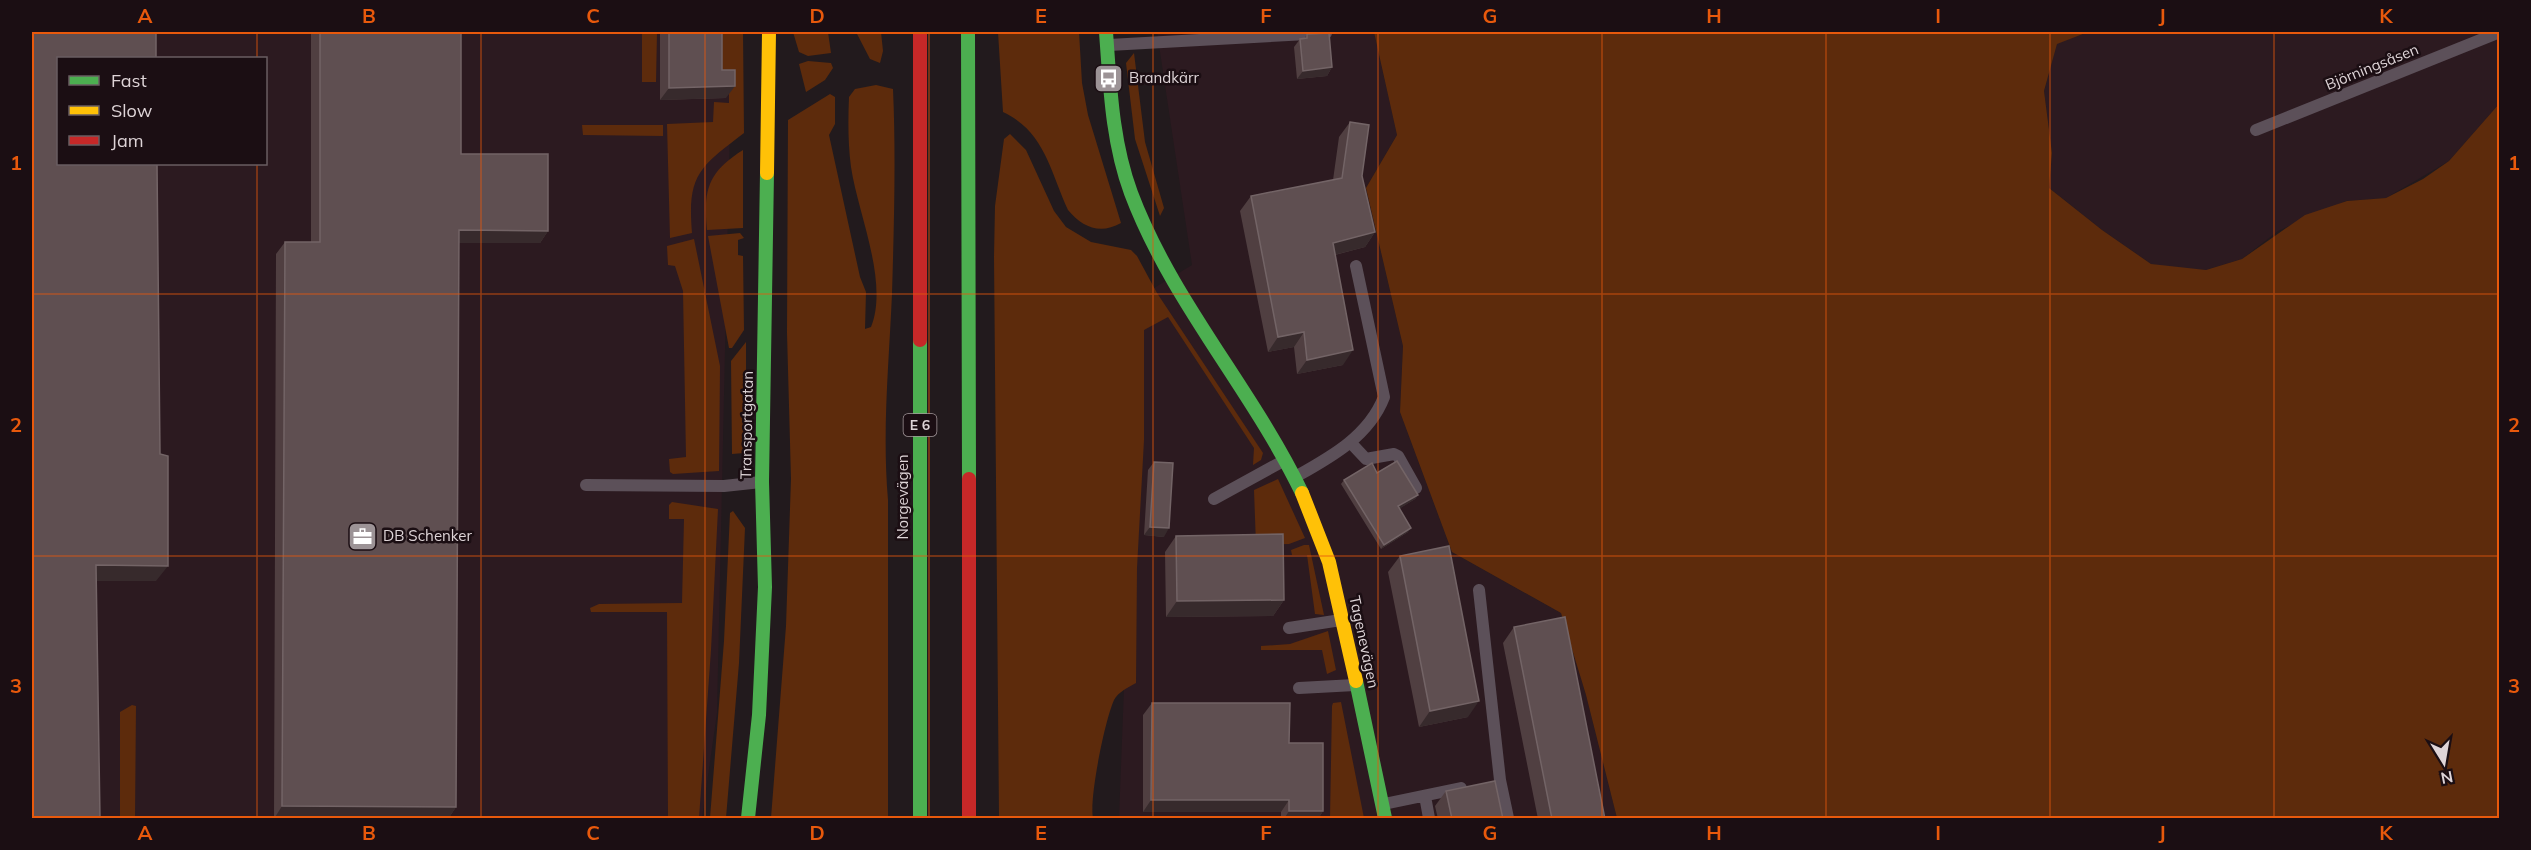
<svg xmlns="http://www.w3.org/2000/svg" width="2531" height="850" font-family="Mulish,sans-serif">
	<style>
		.built { fill: #2c1a20; fill-rule: evenodd }
		.green { fill: #5d2b0c }
		.lines { fill: none; stroke-linecap: round; stroke-linejoin: round }
		.lane { stroke: #5c5059; stroke-width: 12 }
		.fast { stroke: #4caf50; stroke-width: 14 }
		.slow { stroke: #ffc107; stroke-width: 14 }
		.jam { stroke: #c62828; stroke-width: 14 }
		.wall { fill: #503f41 }
		.shaded-wall { fill: #372a2c }
		.building { fill: #5f4f51; stroke: #736466; stroke-width: 1.5 }
		.grid { fill: none; stroke: #e8590c; stroke-width: 1.5; stroke-opacity: 0.55 }
		.labels { text-anchor: middle; stroke-width: 5; stroke-linejoin: round; paint-order: stroke }
		.shield { fill: #1b0e13; stroke: #a4999c; stroke-width: 1.5 }
		.shield-label { font-size: 14px; font-weight: bold; fill: #ded4d7 }
		.street-label { font-size: 15px; fill: #ded4d7; stroke: #1b0e13 }
		.poi-label { font-size: 15px; fill: #ded4d7; stroke: #1b0e13; text-anchor: start }
		.neatline { fill: none; stroke: #e8590c; stroke-width: 2 }
		.grid-label { font-size: 20px; text-anchor: middle; font-weight: bold; fill: #e8590c }
	</style>
	<rect width="100%" height="100%" fill="#221a1d"/>
	<path class="built" d="M32,32H732L717,713L702,818H32ZM58,58H266V164H58Z
		M1157,32H1374L1397,135L1366,188L1403,346L1400,412L1452,552L1561,613L1586,695L1617,818H1119L1139,297L1192,265Z
		M2088,32H2499V104L2449,161L2386,198L2346,201L2278,231L2242,259L2206,270L2166,267L2151,264L2102,230L2049,188L2052,153L2044,91L2057,43Z"/>
	<path class="green" d="M642,32H657L656,82H642Z
		M718,32H743L744,133C700,167 687,174 692,233L670,238L667,124L713,122L714,102L729,103V78H718Z
		M793,32H828L831,53L808,56L799,52Z
		M856,32H881L883,51L880,63L870,59Z
		M998,32H1079L1082,83L1088,115L1121,223C1100,235 1082,227 1068,210C1050,171 1045,132 1003,112Z
		M1374,32H2088L2057,44L2044,91L2052,153L2049,188L2102,230L2151,264L2206,270L2242,259L2305,215L2347,201L2386,198L2423,179L2449,161L2499,104V818H1617L1586,695L1561,613L1452,552L1400,412L1403,346L1366,188L1397,135Z
		M1134,53L1145,142L1164,208L1160,216L1135,139L1126,63Z
		M808,61L831,63L833,68L825,80L806,92L799,64Z
		M876,85L893,89C896,157 894,226 892,294C889,363 882,431 888,500V818H771L786,626L791,479L787,333L788,120L830,94L835,97V124L829,135L860,277L866,292L865,329L871,327C889,282 858,214 851,167C848,144 848,121 849,97L855,89Z
		M582,125H663V136L583,135Z
		M1010,134L1026,150L1054,211L1066,227L1091,242L1131,250L1137,256L1157,293L1263,453L1261,460L1253,465L1254,448L1168,317L1144,330V440L1137,568L1136,683C1129,687 1118,692 1114,700C1105,720 1089,798 1093,818H999L994,257L995,206L1004,139Z
		M743,150V228L707,230C703,190 708,172 743,150Z
		M740,233L744,238L738,240V255L743,256L744,330L732,348H729L708,236Z
		M694,239L720,366L719,471L673,474L670,472L669,459L686,457L683,291L675,266L668,265L667,246Z
		M746,342V446L744,453L732,454L731,361Z
		M1278,479L1305,538L1289,544L1256,545L1254,490Z
		M672,502L718,509L711,650L699,818H668L667,612H591L590,608L599,604L682,603L684,519H669V505Z
		M733,511L745,528L739,663L726,818H710L724,641L730,513Z
		M1304,545H1309L1324,615L1315,614L1307,555H1292L1291,550Z
		M1328,631L1336,670L1327,674L1322,650H1261V646L1290,644Z
		M1341,702L1364,818H1330L1332,706L1333,703Z
		M132,705L136,706L135,818H120V712Z"/>
	<g class="lines">
		<path class="lane" d="M1109,45L1326,33
			M2256,130L2500,32
			M1350,442L1366,459L1394,454L1398,456L1416,488
			M1297,476C1331,457 1369,436 1384,397L1356,266
			M586,485L724,486L761,482
			M1214,499L1285,460
			M1479,590L1500,780L1508,818
			M1289,628L1341,620
			M1299,688L1355,685
			M1425,796L1429,818
			M1384,804L1461,788"/>
		<path class="fast" d="M968,32L969,479
			M1106,32C1110,86 1112,142 1131,193C1172,302 1252,389 1302,493
			M920,340V818
			M1356,681L1385,818
			M748,818L759,715L765,587L762,482L767,173"/>
		<path class="slow" d="M767,173L769,32
			M1302,493L1329,562L1356,681"/>
		<path class="jam" d="M920,32V340
			M969,479V818"/>
	</g>
	<path class="wall" d="M311,32H461V154L548,231L540,243H459L456,807L448,819H274L276,254L285,242H311Z
		M660,32H722V70L726,98L660,100Z
		M1307,34L1332,67L1327,76L1297,79L1294,47L1300,39H1304Z
		M1350,122L1375,232L1365,247L1335,255L1343,365L1297,374L1294,347L1268,352L1240,211L1251,196L1333,180L1339,137Z
		M1154,462L1164,537L1144,535L1148,470Z
		M1377,473L1418,495L1415,499L1400,508L1408,532L1381,549L1341,484L1344,480Z
		M1176,536L1284,600L1273,616L1166,617L1165,552Z
		M1400,556L1468,717L1419,727L1388,572Z
		M1514,627L1605,819H1538L1503,643Z
		M1152,703L1289,743L1323,811L1318,819H1281V812H1143V715Z
		M1446,791L1503,819H1438L1435,806Z"/>
	<path class="shaded-wall" d="M1332,67L1327,76L1297,79L1303,71Z
		M735,86L726,98L660,100L669,88Z
		M459,230L548,231L540,243H451Z
		M1375,232L1365,247L1322,258L1333,243Z
		M1304,332L1294,347L1268,352L1278,337Z
		M1353,350L1343,365L1297,374L1307,360Z
		M1418,495L1415,499L1396,511L1398,506Z
		M1150,527L1169,528L1164,537L1144,535Z
		M1411,528L1408,532L1381,549L1384,545Z
		M96,565L168,566L156,581H85Z
		M1284,600L1273,616L1166,617L1177,601Z
		M1479,701L1468,717L1419,727L1430,711Z
		M1151,800H1289L1281,812H1143Z
		M282,806L456,807L448,819H274Z
		M1289,811H1323L1318,819H1284Z"/>
	<path class="building" d="M32,32H156V58H58V164H157L160,454L168,456V566L96,565L100,819H32Z
		M320,32H461V154H548V231L459,230L456,807L282,806L285,242H320Z
		M669,32H722V70H735V86L669,88Z
		M1329,33L1332,67L1303,71L1300,39L1307,38V34Z
		M1350,122L1369,125L1362,176L1375,232L1333,243L1353,350L1307,360L1304,332L1278,337L1251,196L1342,178Z
		M1397,461L1418,495L1398,506L1411,528L1384,545L1344,480L1372,463L1377,473Z
		M1154,462L1173,463L1169,528L1150,527Z
		M1283,534L1284,600L1177,601L1176,536Z
		M1449,546L1479,701L1430,711L1400,556Z
		M1565,617L1605,819H1552L1514,627Z
		M1152,703H1290L1289,743H1323V811H1289V800H1151Z
		M1495,781L1503,819H1452L1446,791Z"/>
	<path class="grid" d="M257,32V58M481,32V818M705,32V818M929,32V818M1153,32V818M1378,32V818M1602,32V818M1826,32V818M2050,32V818M2274,32V818M257,164V818M32,294H2500M32,556H2500"/>
	<defs>
		<symbol id="bus-square" viewBox="-11 -11 22 22"><rect x="-9" y="-9" width="18" height="18" rx="4" fill="#9c9396" stroke="#1b0e13"/><path d="M-5-6H5V4H4V6H2V4H-2V6H-4V4H-5ZM-3.5-4V0h7V-4ZM-3.5 1.2v1.5H-2V1.2ZM2 1.2v1.5H3.5V1.2Z" fill="#fff"/></symbol>
		<symbol id="office-square" viewBox="-11 -11 22 22"><rect x="-9" y="-9" width="18" height="18" rx="4" fill="#9c9396" stroke="#1b0e13"/><path d="M-6-3h4V-5.5h4V-3h4V5H-6ZM-1-4.5V-3h2v-1.5ZM-6 0V1H6V0Z" fill="#fff"/></symbol>
	</defs>
	<g fill-rule="evenodd">
		<use href="#bus-square" x="1092" y="62" width="33" height="33"/>
		<use href="#office-square" x="346" y="520" width="33" height="33"/>
	</g>
	<g class="labels">
		<rect class="shield" x="903.5" y="414" width="33" height="22" rx="4.5"/>
		<g class="shield-label">
			<text x="920" y="430">E 6</text>
		</g>
		<g class="street-label">
			<text transform="translate(2372 67) rotate(-22)" y="5">Björningsåsen</text>
			<text transform="translate(747 425) rotate(-89)" y="5">Transportgatan</text>
			<text transform="translate(903 497) rotate(-90)" y="5">Norgevägen</text>
			<text transform="translate(1364 642) rotate(78)" y="5">Tagenevägen</text>
		</g>
		<g class="poi-label">
			<text x="1129" y="83">Brandkärr</text>
			<text x="383" y="541">DB Schenker</text>
		</g>
	</g>
	<rect width="2531" height="850" fill="none" stroke="#1b0e13" stroke-width="66"/>
	<rect x="57" y="57" width="210" height="108" fill="#1b0e13" stroke="#695d61" stroke-width="1.5"/>
	<rect x="69" y="76" width="30" height="9" fill="#4caf50" stroke="#695d61" stroke-width="1.5"/>
	<text x="111" y="87" font-size="18" fill="#ded4d7">Fast</text>
	<rect x="69" y="106" width="30" height="9" fill="#ffc107" stroke="#695d61" stroke-width="1.5"/>
	<text x="111" y="117" font-size="18" fill="#ded4d7">Slow</text>
	<rect x="69" y="136" width="30" height="9" fill="#c62828" stroke="#695d61" stroke-width="1.5"/>
	<text x="111" y="147" font-size="18" fill="#ded4d7">Jam</text>
	<g transform="translate(2444 763) rotate(169)" stroke="#1b0e13" stroke-width="4.5" paint-order="stroke">
	<path d="M0-4.5L10 22L0 15L-10 22Z" fill="#ded4d7"/>
	<text y="-9" font-size="16" font-weight="bold" text-anchor="middle" fill="#ded4d7">N</text>
	</g>
	<rect x="33" y="33" width="2465" height="784" class="neatline"/>
	<g class="grid-label">
		<text x="145" y="23">A</text>
		<text x="369" y="23">B</text>
		<text x="593" y="23">C</text>
		<text x="817" y="23">D</text>
		<text x="1041" y="23">E</text>
		<text x="1266" y="23">F</text>
		<text x="1490" y="23">G</text>
		<text x="1714" y="23">H</text>
		<text x="1938" y="23">I</text>
		<text x="2162" y="23">J</text>
		<text x="2386" y="23">K</text>
		<text x="16" y="170">1</text>
		<text x="2514" y="170">1</text>
		<text x="16" y="432">2</text>
		<text x="2514" y="432">2</text>
		<text x="16" y="693">3</text>
		<text x="2514" y="693">3</text>
		<text x="145" y="840">A</text>
		<text x="369" y="840">B</text>
		<text x="593" y="840">C</text>
		<text x="817" y="840">D</text>
		<text x="1041" y="840">E</text>
		<text x="1266" y="840">F</text>
		<text x="1490" y="840">G</text>
		<text x="1714" y="840">H</text>
		<text x="1938" y="840">I</text>
		<text x="2162" y="840">J</text>
		<text x="2386" y="840">K</text>
	</g>
</svg>
